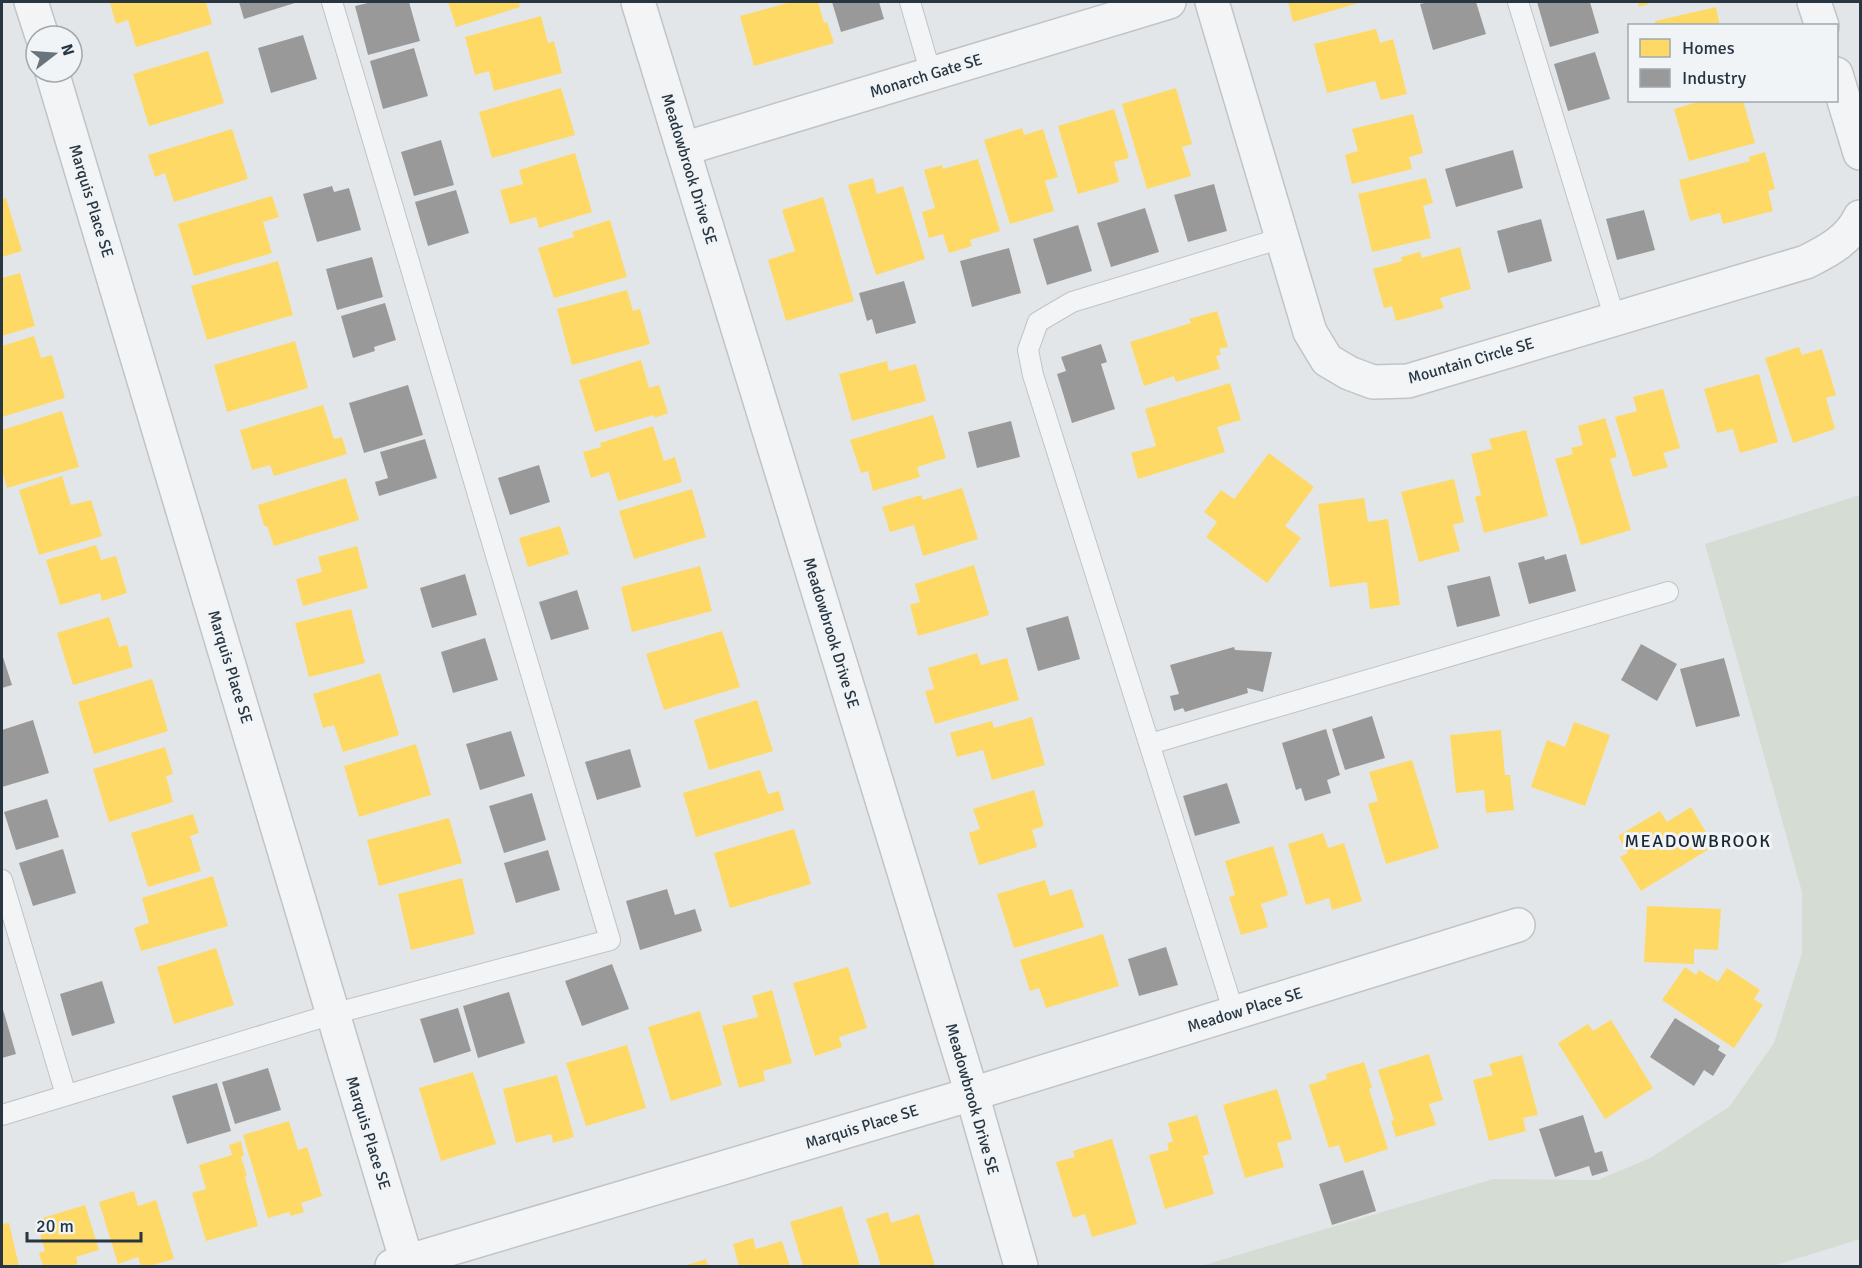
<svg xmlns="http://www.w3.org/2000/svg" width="1862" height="1268" font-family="Signika,sans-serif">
<rect width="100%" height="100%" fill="#e3e6e8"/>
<path fill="#d5dcd3" d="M1860 495V1239L1773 1266H1201L1493 1179 1598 1180 1650 1158 1729 1107 1774 1043 1802 953V892L1705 544Z"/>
<g fill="#ffd966">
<path d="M114 2H206L212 24 136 47 128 20 116 24 110 3Z"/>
<path d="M448 2H519L520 7 456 27Z"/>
<path d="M791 2H818L824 23 827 22 834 43 754 66 740 16Z"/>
<path d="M1288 2H1362L1293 22Z"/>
<path d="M1638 2H1647L1648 4 1639 7Z"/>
<path d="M1716 7 1720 26H1656L1655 21Z"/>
<path d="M541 16 548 43 554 41 562 73 494 91 489 71 475 75 465 37Z"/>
<path d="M1376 29 1380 43 1393 39 1407 94 1381 100 1375 81 1327 93 1314 44Z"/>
<path d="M208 51 224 103 149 126 133 74Z"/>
<path d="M561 88 575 135 492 158 479 112Z"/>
<path d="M1176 88 1192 144 1182 147 1191 176 1147 189 1122 104Z"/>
<path d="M1704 100H1743L1755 143 1689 161 1674 109Z"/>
<path d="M1114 109 1129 158 1114 162 1119 182 1078 194 1058 126Z"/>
<path d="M1413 114 1423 153 1409 157 1412 169 1352 184 1345 155 1358 151 1352 129Z"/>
<path d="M1022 128 1024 135 1043 129 1058 177 1045 181 1054 211 1010 224 984 140Z"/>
<path d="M232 129 248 179 174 202 165 173 155 177 148 155Z"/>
<path d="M1765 152 1775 189 1768 191 1773 211 1723 224 1720 213 1690 221 1679 180 1750 161 1749 157Z"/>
<path d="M575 153 592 212 539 228 536 217 510 224 500 190 523 184 519 170Z"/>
<path d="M978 159 1000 231 970 240 972 246 949 253 943 234 929 238 922 212 935 208 924 170 942 165 943 169Z"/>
<path d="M873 178 877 194 903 186 925 259 876 275 848 185Z"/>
<path d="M1426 178 1433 203 1423 206 1431 238 1372 252 1358 194Z"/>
<path d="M272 196 279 217 263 222 272 253 194 276 178 224Z"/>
<path d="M823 197 854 301 786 321 768 260 795 251 782 210Z"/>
<path d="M6 198 22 251 2 257V200Z"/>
<path d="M610 220 627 277 554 298 538 248 574 237 572 232Z"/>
<path d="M1460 247 1471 289 1440 298 1444 308 1396 321 1392 306 1384 308 1373 269 1402 261 1401 257 1420 252 1422 258Z"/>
<path d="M278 261 293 315 207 340 191 286Z"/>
<path d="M20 273 35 326 2 336V278Z"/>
<path d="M627 290 633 311 640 309 650 344 572 365 557 309Z"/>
<path d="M1217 311 1228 347 1219 349 1221 355 1216 356 1220 369 1176 382 1174 376 1144 386 1130 342 1191 323 1189 319Z"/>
<path d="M34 336 41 358 52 355 65 398 2 417V346Z"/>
<path d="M295 341 308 388 227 412 214 365Z"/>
<path d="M1799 347 1802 355 1822 349 1836 395 1826 398 1835 429 1793 443 1765 358Z"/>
<path d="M641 360 649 388 659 385 668 413 655 418 654 415 595 432 579 380Z"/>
<path d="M887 361 889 371 916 364 926 401 852 421 839 374Z"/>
<path d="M1759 374 1778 442 1740 453 1733 429 1717 433 1704 389Z"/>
<path d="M1230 383 1241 420 1217 427 1225 452 1138 479 1131 453 1156 446 1145 409Z"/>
<path d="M1663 389 1680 448 1663 453 1668 467 1633 477 1615 417 1637 411 1633 397Z"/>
<path d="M323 405 334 439 342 437 347 454 274 476 270 465 252 470 240 430Z"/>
<path d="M62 411 79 467 7 488 2 470V430Z"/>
<path d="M933 415 946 458 917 467 920 477 873 491 868 471 861 473 850 440Z"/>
<path d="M1605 418 1617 457 1610 459 1631 530 1581 545 1555 459 1573 454 1571 448 1583 445 1578 426Z"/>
<path d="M653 426 664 461 675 457 682 482 618 501 609 472 591 478 583 452 601 447 600 443Z"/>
<path d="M1526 430 1548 516 1484 533 1475 497 1481 495 1471 454 1492 449 1489 439Z"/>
<path d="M1269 453 1314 487 1285 526 1301 538 1267 583 1206 537 1217 522 1204 512 1221 490 1234 499Z"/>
<path d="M62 476 71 505 91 500 102 536 39 555 19 490Z"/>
<path d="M346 478 359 520 274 546 267 526H264L258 505Z"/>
<path d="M1454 479 1464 522 1453 525 1460 551 1419 562 1401 492Z"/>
<path d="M962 488 978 539 923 556 914 525 890 532 882 507 921 495 923 500Z"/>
<path d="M692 489 706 537 634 559 619 511Z"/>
<path d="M1364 498 1368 522 1388 519 1400 605 1370 609 1367 582 1330 587 1318 504Z"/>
<path d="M560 526 569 554 528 567 519 538Z"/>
<path d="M96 545 101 560 116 556 127 593 102 601 100 593 60 605 46 560Z"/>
<path d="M357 546 368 588 303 606 296 579 322 572 318 557Z"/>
<path d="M974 565 989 615 918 636 910 605 920 602 915 584Z"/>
<path d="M700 566 712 611 632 632 621 587Z"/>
<path d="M351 609 365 663 309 677 295 623Z"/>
<path d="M109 617 119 647 127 645 133 667 73 685 57 633Z"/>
<path d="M722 631 740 687 664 710 646 654Z"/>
<path d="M977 653 981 665 1007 658 1019 700 935 724 925 691 934 689 928 668Z"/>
<path d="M380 673 399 735 343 752 334 725 323 728 313 694Z"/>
<path d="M152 679 168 731 94 754 78 702Z"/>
<path d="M757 700 773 751 709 770 694 720Z"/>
<path d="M1032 717 1045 765 992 780 983 750 957 757 950 733 992 721 994 728Z"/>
<path d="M1574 722 1610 735 1585 806 1531 787 1547 740 1565 747Z"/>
<path d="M1501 730 1505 775H1510L1514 810 1486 813 1484 790 1456 793 1450 735Z"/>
<path d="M416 744 431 795 359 817 344 766Z"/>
<path d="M165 747 173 774 166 776 173 802 109 822 93 769Z"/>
<path d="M1412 760 1439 848 1386 864 1368 804 1378 801 1369 772Z"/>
<path d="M760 770 768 794 779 791 784 810 696 837 683 793Z"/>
<path d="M1034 790 1044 826 1032 830 1037 847 979 865 969 833 980 829 973 809Z"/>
<path d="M1691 807 1714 846 1641 891 1620 857 1628 853 1618 836 1660 811 1667 822Z"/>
<path d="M193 814 199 833 190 836 201 871 148 887 131 833Z"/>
<path d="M449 818 462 863 379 886 367 840Z"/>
<path d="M794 829 811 884 730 908 714 853Z"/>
<path d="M1323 833 1328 848 1344 843 1362 901 1332 910 1329 898 1306 905 1288 844Z"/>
<path d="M1273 846 1288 895 1261 904 1268 927 1241 935 1229 897 1235 895 1225 861Z"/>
<path d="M213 876 228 926 141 951 134 928 149 923 142 898Z"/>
<path d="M462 878 475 934 411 950 398 894Z"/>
<path d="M1045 880 1050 896 1072 889 1084 927 1014 948 997 894Z"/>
<path d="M1647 906 1721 909 1718 950 1694 949V964L1644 962Z"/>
<path d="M1103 934 1119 986 1046 1008 1039 988 1030 991 1020 960Z"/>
<path d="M216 948 234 1005 174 1024 157 967Z"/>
<path d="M848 967 867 1028 839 1037 842 1047 815 1056 793 983Z"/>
<path d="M1685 967 1696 975 1699 970 1718 982 1727 968 1760 990 1754 999 1763 1005 1734 1048 1662 1000Z"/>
<path d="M772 990 792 1063 763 1071 765 1081 739 1088 722 1026 758 1017 752 996Z"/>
<path d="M700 1011 722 1085 671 1101 648 1027Z"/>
<path d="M1611 1020 1653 1088 1605 1119 1558 1043 1588 1024 1593 1031Z"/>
<path d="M627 1045 646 1108 586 1126 566 1063Z"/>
<path d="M1429 1054 1443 1100 1429 1104 1436 1125 1396 1137 1391 1121 1394 1120 1378 1070Z"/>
<path d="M1522 1055 1538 1115 1523 1118 1526 1131 1489 1141 1473 1080 1493 1075 1489 1064Z"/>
<path d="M1364 1062 1372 1088 1369 1089 1388 1149 1345 1163 1339 1145 1329 1148 1309 1085 1327 1079 1326 1074Z"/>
<path d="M473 1072 496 1144 441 1161 419 1088Z"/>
<path d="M557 1075 574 1137 553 1143 551 1134 516 1143 503 1089Z"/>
<path d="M1277 1089 1292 1139 1277 1143 1284 1167 1245 1178 1223 1105Z"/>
<path d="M1197 1115 1209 1154 1203 1156 1214 1194 1165 1209 1149 1155 1169 1150 1167 1143 1173 1142 1168 1123Z"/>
<path d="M289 1121 298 1150 307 1147 322 1196 301 1203 304 1212 291 1216 289 1212 268 1218 243 1135Z"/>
<path d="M1112 1139 1137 1224 1092 1237 1085 1214 1073 1218 1056 1162 1075 1157 1073 1151Z"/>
<path d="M241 1141 244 1156 241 1157 247 1176 245 1177 258 1226 206 1241 192 1193 206 1189 199 1165 232 1155 229 1145Z"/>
<path d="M134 1191 138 1206 156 1200 174 1259 149 1266H141L138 1257 118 1264 99 1202Z"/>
<path d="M85 1205 99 1250 76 1257 78 1263 72 1266H43L39 1253 45 1251 36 1220Z"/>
<path d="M842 1206 860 1266H803L790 1222Z"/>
<path d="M888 1212 891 1223 919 1214 935 1266H881L866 1219Z"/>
<path d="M9 1223 19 1266H2V1224Z"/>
<path d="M753 1238 756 1249 782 1241 790 1266H739L733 1244Z"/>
<path d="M706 1259 708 1266H684Z"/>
</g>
<g fill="#999">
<path d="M239 2H298L244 19Z"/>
<path d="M372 2H409L420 41 368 55 355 6Z"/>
<path d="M832 2H879L884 19 841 32Z"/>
<path d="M1429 2H1476L1486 34 1433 50 1420 4Z"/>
<path d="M1537 2H1590L1599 33 1550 47Z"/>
<path d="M303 35 317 79 271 93 258 48Z"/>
<path d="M414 48 428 96 383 109 370 61Z"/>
<path d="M1595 52 1610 99 1568 111 1554 64Z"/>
<path d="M441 140 454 185 414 196 401 152Z"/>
<path d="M1513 150 1523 188 1456 207 1445 169Z"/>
<path d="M1214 184 1227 231 1188 242 1174 195Z"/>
<path d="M332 186 334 192 349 188 361 230 317 242 303 194Z"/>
<path d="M456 190 469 233 428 246 415 202Z"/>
<path d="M1145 208 1159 252 1111 267 1097 223Z"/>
<path d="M1644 210 1655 250 1617 260 1606 219Z"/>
<path d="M1541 219 1552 261 1508 273 1497 231Z"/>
<path d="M1078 225 1092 271 1047 285 1033 239Z"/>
<path d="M1009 248 1021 293 972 307 960 261Z"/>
<path d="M372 257 383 297 337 310 326 269Z"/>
<path d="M904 281 916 323 876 334 872 319 867 321 859 293Z"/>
<path d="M385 303 396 340 374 347 375 351 353 358 341 316Z"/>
<path d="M1101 344 1107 362 1101 364 1115 409 1072 423 1057 374 1066 371 1061 357Z"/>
<path d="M408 385 423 435 364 453 349 403Z"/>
<path d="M1011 421 1020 457 977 468 968 432Z"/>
<path d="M425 439 437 478 379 496 375 482 388 478 380 452Z"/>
<path d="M539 465 550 502 510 515 498 478Z"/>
<path d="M1566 554 1576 591 1529 604 1518 563 1544 556 1545 560Z"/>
<path d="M465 574 477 615 432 628 420 588Z"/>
<path d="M1490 576 1500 616 1457 627 1447 586Z"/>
<path d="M577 590 589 629 551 640 539 602Z"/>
<path d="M1068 616 1080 659 1038 671 1026 628Z"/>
<path d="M485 638 498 680 453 693 441 652Z"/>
<path d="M1641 644 1677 664 1657 701 1621 680Z"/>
<path d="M1234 647 1235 650 1272 652 1263 692 1247 688 1248 693 1185 712 1183 708 1174 711 1170 696 1179 694 1170 665Z"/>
<path d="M2 654 12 685 2 688Z"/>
<path d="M1724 658 1740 716 1696 727 1680 669Z"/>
<path d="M1372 716 1385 758 1345 770 1332 729Z"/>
<path d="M33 720 49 773 2 787V730Z"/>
<path d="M1326 729 1340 775 1327 780 1331 793 1305 801 1301 788 1296 790 1282 743Z"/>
<path d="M511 731 525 776 480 790 466 744Z"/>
<path d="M630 749 641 787 597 800 585 762Z"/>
<path d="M1227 783 1240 823 1195 836 1183 796Z"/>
<path d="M532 793 546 840 504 853 489 806Z"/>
<path d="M47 799 59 837 16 850 4 812Z"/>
<path d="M63 849 76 893 33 906 19 863Z"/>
<path d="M548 850 560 890 516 903 504 863Z"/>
<path d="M667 889 675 915 695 909 702 931 640 950 626 901Z"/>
<path d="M1166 947 1178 985 1139 996 1128 959Z"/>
<path d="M612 964 629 1009 582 1026 565 981Z"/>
<path d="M102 981 115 1023 72 1036 60 994Z"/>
<path d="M509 992 525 1043 478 1058 463 1006Z"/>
<path d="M2 1006 16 1054 2 1058Z"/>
<path d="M458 1008 471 1051 434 1063 420 1019Z"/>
<path d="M1675 1018 1720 1046 1718 1050 1726 1055 1713 1076 1704 1070 1694 1086 1650 1057Z"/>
<path d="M268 1068 281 1110 235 1124 222 1082Z"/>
<path d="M217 1083 231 1131 187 1144 172 1096Z"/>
<path d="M1583 1115 1595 1153 1602 1151 1608 1171 1592 1176 1589 1166 1555 1177 1539 1129Z"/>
<path d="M1363 1170 1376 1211 1332 1225 1319 1184Z"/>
</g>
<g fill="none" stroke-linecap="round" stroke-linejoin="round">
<defs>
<g id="service">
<path d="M910 2 931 74"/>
<path d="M1518 2 1615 319"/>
<path d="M1150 744 1668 592"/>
<path d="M2 880 66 1095"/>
<path d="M1234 1013 1033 375 1028 350 1038 322 1072 302 1282 238"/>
<path d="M2 1115 333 1014 610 940 332 2"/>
</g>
<g id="minor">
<path d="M31 2 42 36"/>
<path d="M638 2 972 1094 1021 1266"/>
<path d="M1212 2 1310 332 1327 360 1349 373 1373 382 1408 381 1806 262C1828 251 1849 240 1860 217"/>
<path d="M1814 2 1822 26"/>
<path d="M52 72 407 1262"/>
<path d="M1836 74 1860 153"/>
<path d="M683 149 1169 2"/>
<path d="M392 1266 972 1094 1518 925"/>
</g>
</defs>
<use href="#service" stroke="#c1c4c6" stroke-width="22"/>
<use href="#minor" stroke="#c1c4c6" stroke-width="36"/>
<use href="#service" stroke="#f2f4f5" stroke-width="20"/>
<use href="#minor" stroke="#f2f4f5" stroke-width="33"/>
</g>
<g text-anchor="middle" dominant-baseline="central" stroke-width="6" stroke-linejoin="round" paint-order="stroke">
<g font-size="16" fill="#283642" stroke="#f0f4f7">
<text transform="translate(926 76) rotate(-17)">Monarch Gate SE</text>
<text transform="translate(689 169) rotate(73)">Meadowbrook Drive SE</text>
<text transform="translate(91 201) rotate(73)">Marquis Place SE</text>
<text transform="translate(1471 361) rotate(-16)">Mountain Circle SE</text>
<text transform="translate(831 633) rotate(73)">Meadowbrook Drive SE</text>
<text transform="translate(230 667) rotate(73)">Marquis Place SE</text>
<text transform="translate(1245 1010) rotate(-17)">Meadow Place SE</text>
<text transform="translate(972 1099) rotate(74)">Meadowbrook Drive SE</text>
<text transform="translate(862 1127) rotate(-17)">Marquis Place SE</text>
<text transform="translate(368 1133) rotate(73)">Marquis Place SE</text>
</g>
<g font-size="18" letter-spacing="1.5" fill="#1a2733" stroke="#f0f4f7">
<text x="1698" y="841">MEADOWBROOK</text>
</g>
</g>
<rect width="1862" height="1268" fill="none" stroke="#283642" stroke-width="6"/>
<rect x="1628" y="24" width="210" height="78" fill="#f0f4f7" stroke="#a0a8af" stroke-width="1.5"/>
<rect x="1640" y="39" width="30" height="18" fill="#ffd966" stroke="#a0a8af" stroke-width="1.5"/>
<text x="1682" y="54" font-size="18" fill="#283642">Homes</text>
<rect x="1640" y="69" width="30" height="18" fill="#999999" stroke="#a0a8af" stroke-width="1.5"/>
<text x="1682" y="84" font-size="18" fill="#283642">Industry</text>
<g transform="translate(54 54) rotate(73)"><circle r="28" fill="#f0f4f7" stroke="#a0a8af" stroke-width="1.5"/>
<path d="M0-4.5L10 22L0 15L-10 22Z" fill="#69747c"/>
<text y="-9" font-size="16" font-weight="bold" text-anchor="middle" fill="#283642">N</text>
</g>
<path d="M27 1232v9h114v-9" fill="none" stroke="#283642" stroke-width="3"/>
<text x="36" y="1232" font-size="18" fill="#283642" stroke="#f0f4f7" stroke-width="4.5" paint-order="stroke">20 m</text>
</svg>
